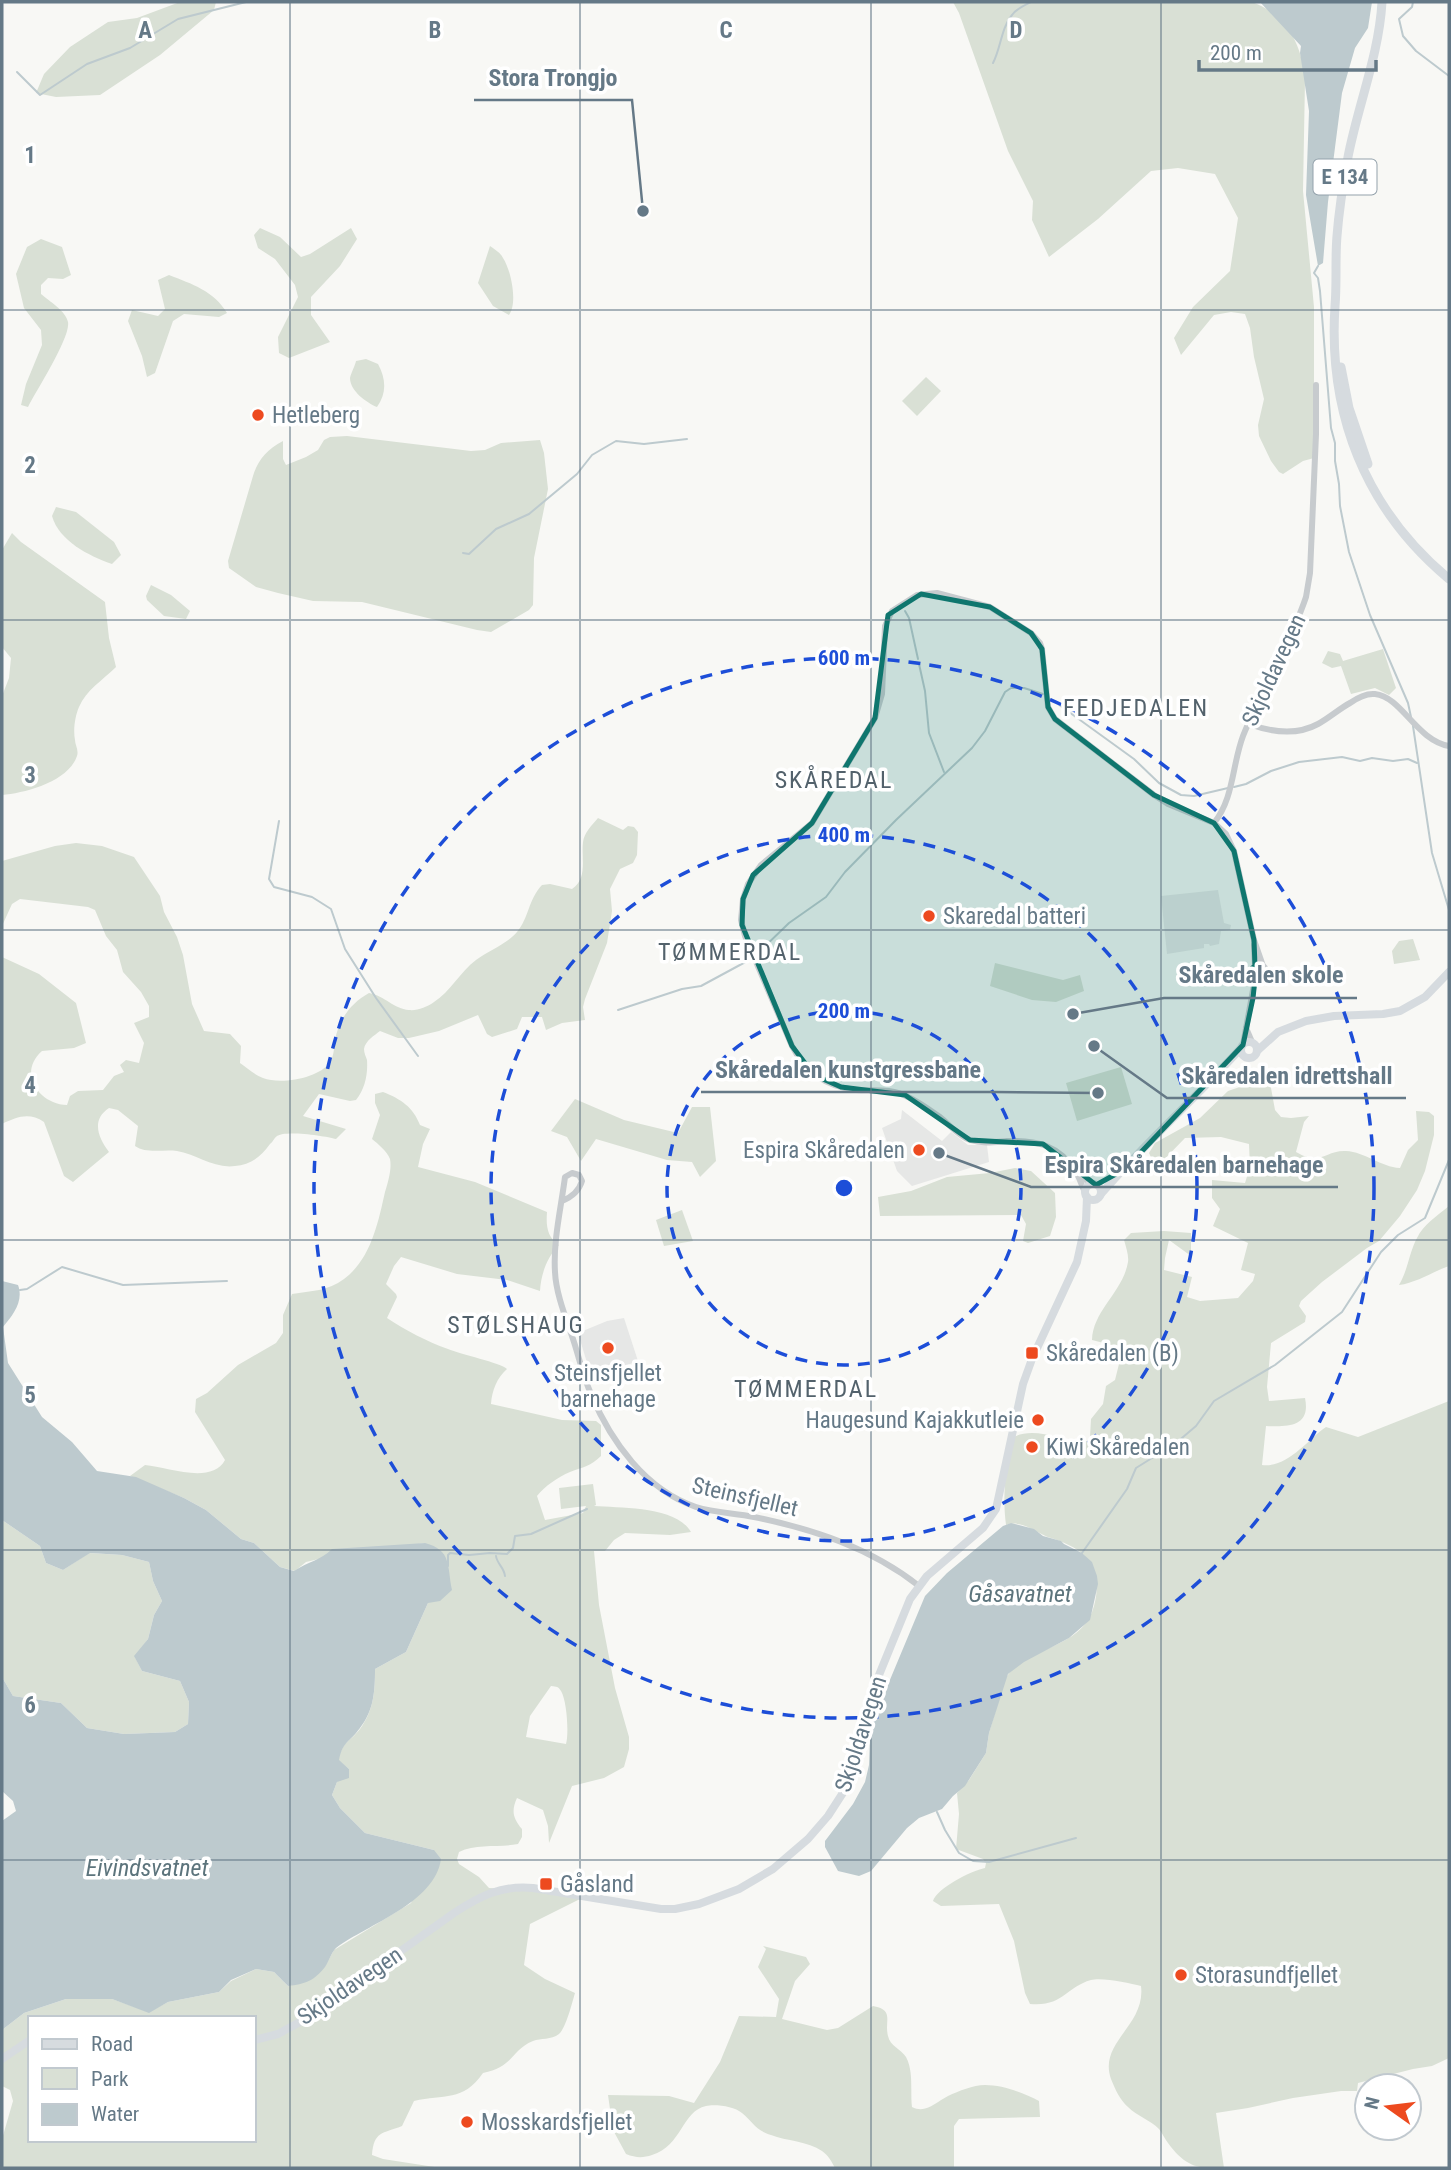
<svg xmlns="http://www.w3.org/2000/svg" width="1451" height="2170" font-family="'Roboto Condensed',sans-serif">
<rect width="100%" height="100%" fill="#f8f8f5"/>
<g fill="#e6e7e6">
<path d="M1218 890 1224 923 1231 925 1230 930 1221 931 1219 944 1210 946 1209 944H1204V948L1167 954 1161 896Z"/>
<path d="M902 1110 942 1141 951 1132 968 1145H987L989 1162 912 1186 897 1171 882 1128 901 1119Z"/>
<path d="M624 1318 638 1361 612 1371 591 1376 578 1333 607 1321Z"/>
</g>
<g fill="#d9e0d5" fill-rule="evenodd">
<path d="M180 2H216L214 10 160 55 100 95 56 97 36 93 44 74 70 47 108 22 137 18Z"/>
<path d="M953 2H1252C1287 15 1302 44 1305 80L1303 191 1314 307V458L1303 461 1283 474 1279 472 1271 461 1259 436 1258 425 1264 399 1254 357 1250 328 1245 314 1231 312 1214 315 1181 355 1174 338 1193 307 1230 271 1238 218 1215 174 1178 168 1151 171 1098 219 1049 257 1032 220 1033 201 1008 151 959 13Z"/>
<path d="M260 228 280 237 301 257 310 254 351 228 357 239 340 266 311 297V315L330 342 289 358 279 353 278 337 298 297 295 285 275 259 258 248 254 235Z"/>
<path d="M41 239 62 247 71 275 63 279 48 278 41 285V294C49 301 66 311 68 322 71 337 36 391 28 407L21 405 26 384 42 345 41 330 24 308 16 274 27 247Z"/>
<path d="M490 246C494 249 501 253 503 258 511 270 518 303 509 315L493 306 478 283Z"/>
<path d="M169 275C192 284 214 291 227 313L219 317 184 314 173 321 155 373 147 377 142 356 128 321 132 310 158 316 165 309 158 280Z"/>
<path d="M366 359 378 364C386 379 387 393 377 407 367 403 350 391 350 378 351 373 355 366 356 361Z"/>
<path d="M926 377 941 391 917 416 902 401Z"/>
<path d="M347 436 471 451 485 450 501 443 540 440 544 453 548 489 534 558 533 605 529 610 491 632 477 630 362 602 313 601 278 593 256 587 229 568 228 561 253 476C258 460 267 449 283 441V459L286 465 306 457 318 450 324 440 330 437Z"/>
<path d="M56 507 76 512 114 542 121 555 112 564C89 556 59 541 52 516Z"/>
<path d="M12 533 21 542 105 602 109 638 116 667C103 680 86 690 79 707 75 716 73 730 75 740 75 745 79 750 77 756 68 782 25 793 2 795V696L9 678 11 658 2 647V550Z"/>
<path d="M151 585 171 595 190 611 186 619 164 616 147 600 146 596Z"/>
<path d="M1383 649 1396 688 1389 695 1375 688 1351 694 1341 666 1332 668 1322 663 1328 651 1340 654 1343 661Z"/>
<path d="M598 818 623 830 628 826 634 827 638 832 637 855 633 863 620 869 610 889 612 911 607 943 585 999 583 1007 585 1020 562 1023 546 1030 542 1017H522L517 1029 492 1037 487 1034 478 1015 439 1031 409 1038H398L380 1031C375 1035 365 1041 364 1049 364 1053 366 1057 367 1060 368 1074 365 1089 356 1100L350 1101 319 1094 303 1116 346 1129 336 1139C326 1136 285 1130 277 1136 274 1138 273 1142 270 1144 261 1157 250 1165 235 1166 214 1169 196 1154 177 1151 164 1149 146 1154 135 1146L138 1126 118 1110 109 1108C91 1120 98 1137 109 1152L73 1182 64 1176 44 1122C29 1112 17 1117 2 1124V957L39 974 76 1003 86 1043 74 1048 42 1051C17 1073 39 1104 67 1105L70 1096 78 1091 103 1090 114 1076 124 1072 120 1065 126 1060 139 1063 144 1043 134 1023 149 1017V1006L141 992 123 972 117 950 106 936 95 910 88 907 20 899 12 904 2 926V861L55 846 76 843 102 846 134 857 160 896 164 912 177 937 183 955 192 1004 204 1031 230 1034 241 1046 240 1063C247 1068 255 1075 263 1078 281 1085 320 1078 330 1062 334 1056 334 1048 335 1040 339 1019 351 1003 369 993 385 996 394 1009 409 1010 417 1011 427 1007 434 1002 450 992 460 972 476 960 489 950 507 944 517 932 529 918 528 900 542 885L550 884 572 889C588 879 581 858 583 842 584 833 592 825 598 818Z"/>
<path d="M1413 939 1420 960 1394 964 1392 951 1399 941Z"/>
<path d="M995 963 1063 980 1080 975 1084 991 1056 1002 1032 1000 990 986Z"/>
<path d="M1121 1067 1132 1104 1077 1121 1066 1083Z"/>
<path d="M1269 1077 1275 1110 1281 1117 1291 1118 1309 1116 1304 1122 1296 1152C1322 1167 1324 1150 1346 1151 1365 1152 1381 1167 1400 1168L1408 1150 1418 1140 1416 1111 1429 1112 1434 1116V1135L1425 1171 1417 1190 1400 1216 1379 1241 1367 1248 1322 1282 1301 1301 1299 1306 1306 1316 1305 1322 1271 1343 1267 1387 1269 1401 1305 1398C1311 1427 1288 1427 1266 1426L1262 1465C1288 1468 1307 1440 1326 1427L1358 1437 1449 1401V2058L1432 2066 1413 2069 1358 2083 1357 2091H1341L1293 2098 1248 2108 1216 2113 1224 2168C1197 2170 1184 2165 1168 2143 1165 2139 1162 2133 1159 2129 1150 2120 1137 2116 1128 2107 1120 2100 1115 2089 1111 2079 1098 2042 1146 2026 1141 1986 1129 1983 1102 1977 1091 1980 1066 1987 1063 2007 1030 2004L1025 1993 1014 1941 999 1904 941 1906 933 1901C937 1888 971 1871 985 1868L986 1863 983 1859 956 1849 959 1814 957 1793 969 1780 986 1753 989 1733 1005 1679C1024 1646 1083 1650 1094 1606 1097 1594 1098 1586 1093 1575 1091 1569 1088 1560 1084 1555 1077 1548 1061 1541 1051 1538 1037 1534 1022 1519 1006 1525 1002 1495 1006 1467 1012 1438 1032 1426 1060 1439 1082 1443L1087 1441 1090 1437 1091 1419 1103 1404 1106 1386 1115 1380 1123 1348 1092 1340C1093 1310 1123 1292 1128 1262 1129 1256 1126 1247 1124 1240L1131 1233 1164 1231 1191 1233V1256L1169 1240 1165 1258 1164 1270 1192 1277 1187 1297 1200 1301 1238 1298 1253 1281 1255 1274 1241 1270 1248 1243 1213 1226 1220 1209 1212 1198V1180L1245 1183 1250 1167 1249 1144 1221 1137 1185 1138 1156 1168 1149 1153 1155 1143 1200 1118 1228 1091Z"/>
<path d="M383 1092C401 1099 413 1107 420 1125L430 1129 423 1144 418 1167 475 1182 547 1212C546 1226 547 1237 559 1245 547 1257 541 1274 540 1291L507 1280 457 1274 401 1257 394 1266 386 1284 396 1294 397 1297 387 1318C405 1330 428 1342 448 1349 460 1354 501 1363 507 1369 497 1378 492 1390 491 1404L562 1420 596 1421 601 1425V1456C591 1466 583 1467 570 1472 558 1477 545 1486 537 1496L545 1520 583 1513 586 1506 561 1509 559 1488 593 1484 596 1505 594 1506C621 1508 676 1506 691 1532L670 1535 625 1533 614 1540 605 1551H594L599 1605 615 1688 629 1737V1749L624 1767 604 1778 572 1786 549 1843 548 1826 543 1810 517 1798C511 1811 513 1818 522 1829V1837L518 1844C498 1848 477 1843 459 1852L457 1859 459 1864 479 1877 489 1888 527 1890 580 1899 530 1924 524 1965 545 1979 575 1993C572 2003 566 2028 559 2034 551 2040 541 2038 533 2041 511 2050 514 2067 483 2073 463 2102 444 2094 414 2101L402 2126C382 2134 374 2131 372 2155L383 2159 441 2168H2V2139L13 2101 10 2090 2 2086V2030L24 2013 66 1999H112L149 2012 168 2002 219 1992 231 1981 256 1969 274 1972 288 1986 325 1966 334 1950 411 1903 434 1850 365 1833 340 1808 332 1795 337 1782 349 1769 338 1760C344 1739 348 1744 360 1729 374 1710 375 1691 375 1669L406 1652 428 1603 425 1543 323 1558 306 1562 295 1571 280 1567 254 1543 241 1539 206 1510 184 1498 130 1476 145 1465C167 1467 212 1485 225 1460L195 1412 196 1399 207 1393 238 1365 276 1343 283 1333V1315L292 1294C311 1291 328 1291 344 1279 371 1259 378 1223 385 1192 388 1182 392 1169 390 1159 387 1151 378 1144 372 1139L380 1115 375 1103V1094ZM551 1686C557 1687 558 1686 561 1691 567 1701 569 1734 566 1744L526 1737 530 1716ZM30 2018H254V2140H30Z"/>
<path d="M575 1099 624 1120 678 1133 692 1107H710L716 1161 700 1177 692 1162 667 1160 596 1139 581 1161 567 1137 551 1131Z"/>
<path d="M1015 1168 1031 1171 1055 1193 1056 1217 1050 1236 1028 1243 1023 1241 1026 1224 1021 1215 880 1216 878 1197 911 1191 947 1177 990 1173Z"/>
<path d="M1449 1206V1266C1432 1272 1416 1283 1399 1285 1408 1270 1409 1253 1417 1238 1423 1225 1438 1215 1449 1206Z"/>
<path d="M682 1210 693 1241 664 1246 656 1220Z"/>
<path d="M2 1520 40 1546 46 1563 63 1570 89 1553 122 1555 149 1562 153 1581 162 1601 154 1615 148 1639 135 1657 142 1671 180 1681 189 1702 188 1724 175 1732 124 1734 87 1728 61 1703 13 1696 2 1677Z"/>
<path d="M763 1946 806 1957 810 1964 795 1981 782 2019 827 2030 838 2028 873 2006C895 2010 884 2021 888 2036 890 2046 901 2049 906 2057 914 2072 910 2091 912 2107 926 2114 936 2102 948 2096 959 2091 973 2085 985 2085 1003 2085 1024 2093 1039 2101L1040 2117 959 2119 954 2126V2168H835C832 2162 828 2155 822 2151 808 2141 786 2141 771 2135 755 2130 753 2122 742 2113 734 2106 715 2104 706 2106 682 2111 682 2146 652 2155 643 2158 636 2158 626 2154L613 2130 608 2095 669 2096 694 2103 720 2062 739 2016 776 2017 779 1999 758 1967 766 1949Z"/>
</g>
<g fill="#bdcace">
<path d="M1260 2H1372L1368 28 1355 48 1342 93 1328 202 1323 263 1318 266 1306 195 1309 111 1300 53 1301 46Z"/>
<path d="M2 1281 18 1285C24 1301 13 1315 3 1327L8 1363 42 1417 72 1442 97 1471 136 1477 184 1498 206 1510 241 1539 254 1543 280 1567 294 1571C309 1561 320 1561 332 1549L425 1543C452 1550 447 1566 452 1590L440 1601 428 1603 406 1652 375 1669C375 1691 374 1710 360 1728 349 1743 343 1741 339 1760L349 1769V1778L337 1782 332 1795 340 1808 365 1833 434 1850 441 1859C435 1903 368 1924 336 1948 331 1953 329 1961 325 1967 314 1981 305 1984 288 1986L274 1972 256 1969 231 1980 219 1992 168 2002 149 2013 112 1999H66L24 2013 2 2030V1821L16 1811 13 1801 2 1791V1677L13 1696 61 1703 87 1728 124 1734 175 1732 188 1724 189 1702 180 1681 142 1671 134 1656 148 1639 154 1615 162 1601 153 1581 149 1562 122 1555 90 1553 63 1570 46 1563 40 1546 2 1520Z"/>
<path d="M1011 1523 1034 1529 1043 1536 1061 1541 1064 1544 1082 1553 1092 1562 1097 1576 1098 1584 1090 1620 1069 1638 1024 1662 1008 1674 989 1733 986 1753 965 1786 953 1796 942 1809 919 1818 907 1828 871 1871 859 1876 838 1871 825 1847V1841L853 1804 865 1782 869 1765 870 1736 874 1718 925 1596 947 1573 1003 1526Z"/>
</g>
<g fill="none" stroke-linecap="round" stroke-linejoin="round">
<g stroke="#bdcace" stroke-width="2">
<path d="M1413 2 1412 7 1399 19 1403 36 1416 51 1449 76"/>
<path d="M993 63C1001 48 1001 28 1012 15 1016 9 1025 5 1031 2"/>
<path d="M17 72 40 95 87 64 130 48 178 19 246 2"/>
<path d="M1318 266 1314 273 1318 278 1320 291 1331 428 1335 443V461L1339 484 1340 506 1349 552 1370 615 1408 703 1411 717"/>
<path d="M463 553 469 554 496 529 529 514 577 474 592 455 616 441 644 444 687 439"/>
<path d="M905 611 909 618 918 659"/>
<path d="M919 664 925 691 929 733 944 772"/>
<path d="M1051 699 1134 759 1159 783 1181 795 1194 796 1228 788"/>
<path d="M1413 726 1432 853 1449 910"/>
<path d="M1234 787 1246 784 1271 771 1299 762 1342 757 1360 761 1372 758 1393 761 1408 759 1417 763"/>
<path d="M279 821 269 879 274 887 312 897 331 909 345 949 376 998 418 1056"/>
<path d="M755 956 789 923 826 897 845 872 896 820 972 748 985 731 1005 692 1011 688H1024L1043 694"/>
<path d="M618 1010 682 989 701 986 751 959"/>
<path d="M20 1290 27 1289 62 1267 123 1285 227 1281"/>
<path d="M1082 1553 1127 1489 1136 1468 1176 1443 1196 1426 1214 1401 1275 1365 1342 1312 1381 1252 1398 1235 1425 1218 1449 1160"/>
<path d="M496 1556C497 1564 504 1567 505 1576"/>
<path d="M448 1566V1555L450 1553 469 1555 490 1553 507 1554 513 1548 515 1536 531 1534 587 1509"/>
<path d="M937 1812 945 1830 959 1853 973 1861 989 1862 1076 1838"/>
</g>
<g stroke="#c7cbce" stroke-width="6">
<path d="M1249 724C1271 732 1296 736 1318 724 1329 718 1339 709 1350 703 1357 698 1365 693 1375 694 1402 697 1416 740 1449 746"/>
<path d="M1214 823C1234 798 1232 765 1243 736 1262 689 1290 645 1306 597L1310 573 1316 434V385"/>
<path d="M1254 945 1255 966"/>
<circle cx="1259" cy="973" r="8"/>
<path d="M1246 1028 1252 1042"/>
<path d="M1243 1045 1255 979"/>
<path d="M1077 1174 1092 1184"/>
<path d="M1085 1192C1081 1185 1080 1178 1076 1172 1059 1145 1037 1140 1007 1141 995 1142 982 1144 970 1140 958 1136 950 1125 940 1117 930 1110 919 1102 908 1097 891 1088 874 1091 856 1090 827 1087 805 1072 792 1046L745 936 741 920 743 899 748 884 761 865 812 823 875 718 882 694 885 626 892 611 917 595 937 593 990 607 1031 633 1040 643 1042 649 1048 707 1055 719 1154 795 1168 804 1214 823 1226 834 1234 851 1254 940 1263 966"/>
<path d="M562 1201C572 1197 579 1191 582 1181L579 1175 572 1173 565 1177C561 1208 553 1241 555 1272 556 1294 566 1318 573 1339 579 1357 583 1376 591 1394 611 1442 646 1490 696 1507 715 1513 735 1513 754 1517 813 1529 871 1548 919 1586"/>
</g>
<g stroke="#d6dbdf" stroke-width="8">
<circle cx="1249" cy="1050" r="8"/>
<path d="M1257 1051 1278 1032 1306 1021 1334 1016 1383 1014 1400 1011 1425 997 1449 972"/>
<circle cx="1093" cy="1192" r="8"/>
<path d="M1101 1194C1145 1143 1196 1098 1241 1048"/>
<path d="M254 2040 278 2034 307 2018 454 1913C480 1896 501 1885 533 1888L661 1909H675L699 1904 739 1889 773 1869 808 1839 828 1816 848 1785 853 1771 868 1702 910 1599 927 1576 983 1528 996 1509 1023 1384 1032 1359 1077 1262 1086 1221 1087 1197"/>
<path d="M2 2059 30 2040"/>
</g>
<g stroke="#d6dbdf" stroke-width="9">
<path d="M1382 2C1379 55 1358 105 1348 157 1343 184 1339 210 1337 236 1335 259 1337 283 1335 306 1328 414 1365 509 1449 579"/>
<path d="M1341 367 1349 408 1368 464"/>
</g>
</g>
<path fill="#0f766e" fill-opacity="0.2" stroke="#0f766e" stroke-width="5" stroke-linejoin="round" d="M921 594 990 607 1031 633 1042 649 1048 707 1055 719 1154 795 1214 823 1234 851 1254 940 1255 966 1248 972 1255 979 1253 998 1243 1045 1125 1169 1096 1185 1043 1144 970 1140 905 1095 841 1087 814 1075 792 1046 742 925 743 899 753 875 812 823 875 718 888 615Z"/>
<path fill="none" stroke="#657987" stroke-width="2" stroke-opacity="0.55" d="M290 2V2168M580 2V2168M871 2V2168M1161 2V2168M2 310H1449M2 620H1449M2 930H1449M2 1240H1449M2 1550H1449M2 1860H1449"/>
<g fill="none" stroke="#1d4ed8" stroke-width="3.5" stroke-dasharray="12 9">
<circle cx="844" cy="1188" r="177"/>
<circle cx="844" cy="1188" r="353"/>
<circle cx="844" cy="1188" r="530"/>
</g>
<g fill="#ed4a1f" stroke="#fff" stroke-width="2.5">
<circle cx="258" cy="415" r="7"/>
<circle cx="929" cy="916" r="7"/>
<circle cx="919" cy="1150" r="7"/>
<circle cx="608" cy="1348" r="7"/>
<rect x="1025" y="1346" width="14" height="14" rx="3.5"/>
<circle cx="1038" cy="1420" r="7"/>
<circle cx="1032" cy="1447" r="7"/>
<rect x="539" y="1877" width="14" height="14" rx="3.5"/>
<circle cx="1181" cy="1975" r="7"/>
<circle cx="467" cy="2122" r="7"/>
</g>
<g text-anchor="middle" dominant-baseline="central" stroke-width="7" stroke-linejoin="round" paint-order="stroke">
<rect fill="#fff" stroke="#93a1ab" stroke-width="2" x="1313.5" y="159.5" width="63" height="35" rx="5"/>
<g font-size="21" font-weight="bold" fill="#657987">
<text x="1345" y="177">E 134</text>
</g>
<g font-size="23" fill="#657987" stroke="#fff" text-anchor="start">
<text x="272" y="415">Hetleberg</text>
<text x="943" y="916">Skaredal batteri</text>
<text x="905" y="1150" text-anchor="end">Espira Skåredalen</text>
<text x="1046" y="1353">Skåredalen (B)</text>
<text x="608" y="1373" text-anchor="middle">Steinsfjellet<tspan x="608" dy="26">barnehage</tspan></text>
<text x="1024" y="1420" text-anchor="end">Haugesund Kajakkutleie</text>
<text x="1046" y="1447">Kiwi Skåredalen</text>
<text x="560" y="1884">Gåsland</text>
<text x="1195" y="1975">Storasundfjellet</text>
<text x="481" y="2122">Mosskardsfjellet</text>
</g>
<g font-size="23" fill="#657987" stroke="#fff">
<text transform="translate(1274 670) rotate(-65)">Skjoldavegen</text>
<text transform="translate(745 1497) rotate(13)">Steinsfjellet</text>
<text transform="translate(861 1734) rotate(-72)">Skjoldavegen</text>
<text transform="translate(350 1986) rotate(-34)">Skjoldavegen</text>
</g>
<g font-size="24" letter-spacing="2" fill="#53626c" stroke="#fff">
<text x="1136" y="708">FEDJEDALEN</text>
<text x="834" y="780">SKÅREDAL</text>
<text x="730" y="952">TØMMERDAL</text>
<text x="516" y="1325">STØLSHAUG</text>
<text x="806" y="1389">TØMMERDAL</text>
</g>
<g font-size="24" font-style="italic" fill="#5c747c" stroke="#fff">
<text x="1020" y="1594">Gåsavatnet</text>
<text x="147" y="1868">Eivindsvatnet</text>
</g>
</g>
<g font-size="23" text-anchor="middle" font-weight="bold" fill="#657987" stroke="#fff" stroke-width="7" stroke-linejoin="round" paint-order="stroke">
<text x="145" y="38">A</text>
<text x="435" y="38">B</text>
<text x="726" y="38">C</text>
<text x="1016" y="38">D</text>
<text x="30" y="163">1</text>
<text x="30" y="473">2</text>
<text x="30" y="783">3</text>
<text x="30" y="1093">4</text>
<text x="30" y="1403">5</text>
<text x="30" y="1713">6</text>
</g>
<circle cx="844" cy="1188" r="10" fill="#1d4ed8" stroke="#fff" stroke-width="3.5"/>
<g font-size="21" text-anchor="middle" font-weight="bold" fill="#1d4ed8" stroke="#fff" stroke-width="7" stroke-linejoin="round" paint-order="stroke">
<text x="844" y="665">600 m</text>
<text x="844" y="842">400 m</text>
<text x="844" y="1018">200 m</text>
</g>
<path fill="none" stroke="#657987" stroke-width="2.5" d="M643 211L632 100H474M1073 1014L1164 998H1357M1098 1093L995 1092H701M1094 1046L1167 1098H1406M939 1153L1031 1187H1338"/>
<g fill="#657987" stroke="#fff" stroke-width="2.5">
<circle cx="643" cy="211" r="7"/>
<circle cx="1073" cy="1014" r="7"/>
<circle cx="1098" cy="1093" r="7"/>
<circle cx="1094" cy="1046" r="7"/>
<circle cx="939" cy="1153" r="7"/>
</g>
<g font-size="24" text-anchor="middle" font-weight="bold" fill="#657987" stroke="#fff" stroke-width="7" stroke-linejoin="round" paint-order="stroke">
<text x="553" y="86">Stora Trongjo</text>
<text x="1261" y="983">Skåredalen skole</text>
<text x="848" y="1078">Skåredalen kunstgressbane</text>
<text x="1287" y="1084">Skåredalen idrettshall</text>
<text x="1184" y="1173">Espira Skåredalen barnehage</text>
</g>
<rect width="1451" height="2170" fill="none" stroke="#657987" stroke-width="7"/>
<rect x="28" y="2016" width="228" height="126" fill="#ffffff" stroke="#c1c9cf" stroke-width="2"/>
<rect x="42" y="2039" width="35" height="10" fill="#d6dbdf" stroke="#c1c9cf" stroke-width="2"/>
<text x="91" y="2051" font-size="21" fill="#657987">Road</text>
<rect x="42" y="2068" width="35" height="21" fill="#d9e0d5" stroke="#c1c9cf" stroke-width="2"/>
<text x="91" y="2086" font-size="21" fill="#657987">Park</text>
<rect x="42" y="2104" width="35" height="21" fill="#bdcace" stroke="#c1c9cf" stroke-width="2"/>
<text x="91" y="2121" font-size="21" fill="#657987">Water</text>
<g transform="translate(1388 2107) rotate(284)"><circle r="33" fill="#ffffff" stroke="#c1c9cf" stroke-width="2"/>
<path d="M0-5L12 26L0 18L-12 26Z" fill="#ed4a1f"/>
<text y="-10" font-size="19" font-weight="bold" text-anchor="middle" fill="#657987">N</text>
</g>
<path d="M1199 60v10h177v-10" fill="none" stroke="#657987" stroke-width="3.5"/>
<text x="1210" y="60" font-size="21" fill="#657987" stroke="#ffffff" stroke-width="5" paint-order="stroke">200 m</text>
</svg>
